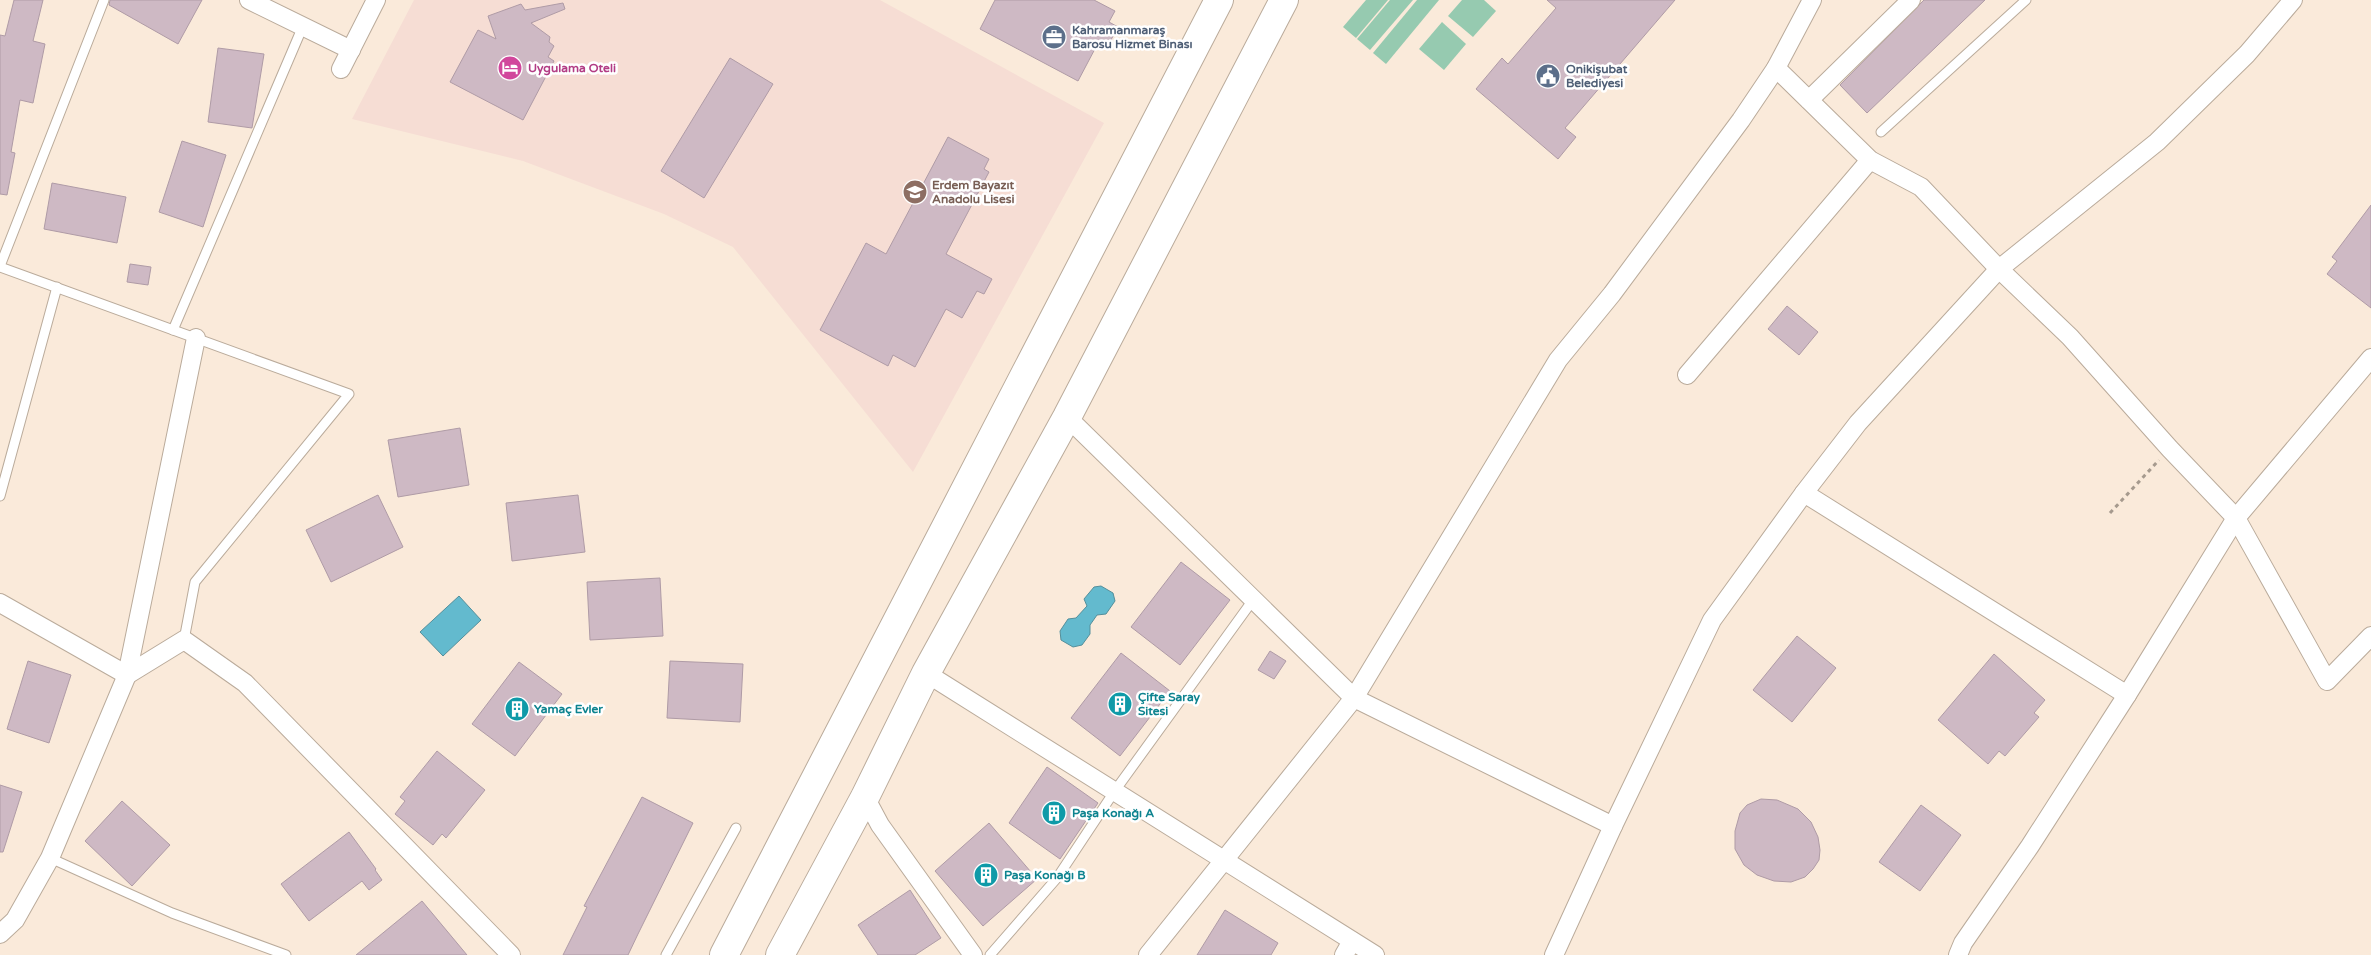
<svg xmlns="http://www.w3.org/2000/svg" width="2371" height="955" font-family="'Varela Round',sans-serif">
<rect width="100%" height="100%" fill="#faeada"/>
<path fill="#f6ddd4" d="M414 0H880L1104 123 913 472 733 247 664 214 523 161 352 119Z"/>
<g fill="#96cab0">
<path d="M1366 0H1388L1356 38 1343 27Z"/>
<path d="M1390 0H1413L1370 50 1357 39Z"/>
<path d="M1417 0H1439L1386 64 1373 53Z"/>
<path d="M1462 0H1484L1496 11 1473 37 1448 16Z"/>
<path d="M1442 22 1466 44 1444 70 1419 49Z"/>
</g>
<g fill="#63bace" stroke="#548f9b">
<path d="M1101 586 1113 593 1115 601 1106 614 1097 615 1090 625V634L1082 645 1073 647 1061 640 1060 631 1068 619 1076 618 1087 606 1084 599 1094 587Z"/>
<path d="M459 596 481 620 443 656 420 632Z"/>
</g>
<g fill="#ceb9c4" stroke="#af9ba6">
<path d="M14 0H43L33 41 45 44 33 103 20 100 11 152 15 153 7 195 0 194V35L5 36Z"/>
<path d="M110 0H202L178 44 109 5Z"/>
<path d="M995 0H1094L1115 11 1109 22 1118 27 1106 49 1097 45 1078 81 980 29Z"/>
<path d="M1547 0H1675L1565 128 1576 137 1558 159 1476 89 1502 58 1508 64 1556 8Z"/>
<path d="M1924 0H1985L1867 113 1840 85Z"/>
<path d="M563 3 565 9 531 23 550 37 549 42 554 46 548 57 554 61 523 120 450 82 478 30 496 39 488 16 521 4 525 10Z"/>
<path d="M218 48 264 54 252 128 208 122Z"/>
<path d="M730 58 773 84 704 198 661 171Z"/>
<path d="M948 137 989 159 984 169 989 172 946 254 992 279 984 294 977 291 962 318 946 309 915 367 893 355 888 366 820 330 866 243 886 254Z"/>
<path d="M182 141 226 155 203 227 159 212Z"/>
<path d="M52 183 126 197 117 243 44 229Z"/>
<path d="M2371 205V308L2327 274 2337 261 2332 257Z"/>
<path d="M130 264 151 267 148 285 127 282Z"/>
<path d="M1787 306 1818 332 1799 355 1768 329Z"/>
<path d="M460 428 469 485 398 497 388 440Z"/>
<path d="M378 495 403 547 331 582 306 530Z"/>
<path d="M578 495 585 552 512 561 506 503Z"/>
<path d="M1181 562 1230 600 1180 665 1131 627Z"/>
<path d="M660 578 663 636 590 640 587 582Z"/>
<path d="M1797 636 1836 668 1792 722 1753 690Z"/>
<path d="M1270 651 1286 661 1274 679 1258 670Z"/>
<path d="M1121 653 1170 691 1120 756 1071 718Z"/>
<path d="M1994 654 2045 700 2034 713 2039 717 2005 756 1999 751 1988 764 1938 720Z"/>
<path d="M28 661 71 675 49 743 7 729Z"/>
<path d="M670 661 743 664 740 722 667 718Z"/>
<path d="M519 662 562 694 515 756 472 724Z"/>
<path d="M437 751 485 790 446 838 442 834 433 845 395 814 405 801 400 797Z"/>
<path d="M1047 767 1098 803 1060 859 1009 823Z"/>
<path d="M0 785 22 792 3 852H0Z"/>
<path d="M642 797 693 823 638 934 628 955H563L587 907 584 906Z"/>
<path d="M1761 799 1777 800 1798 809 1811 822 1818 837 1820 850 1819 860 1813 869 1805 877 1791 882 1774 881 1757 875 1744 865 1735 849V831L1740 813 1747 805Z"/>
<path d="M122 801 170 845 132 886 85 841Z"/>
<path d="M1921 805 1961 835 1920 891 1879 862Z"/>
<path d="M989 823 1037 879 983 926 935 871Z"/>
<path d="M349 832 376 869 375 870 382 880 369 890 362 881 309 921 281 884Z"/>
<path d="M910 890 941 938 915 955H878L858 925Z"/>
<path d="M422 901 467 955H356Z"/>
<path d="M1225 910 1278 943 1271 955H1197Z"/>
</g>
<g fill="none" stroke-linecap="round" stroke-linejoin="round">
<defs>
<g id="service">
<path d="M1881 132 2026 0"/>
<path d="M0 266 104 0"/>
<path d="M0 267 349 394 195 582 184 640"/>
<path d="M173 330 303 26"/>
<path d="M0 496 57 287"/>
<path d="M50 858 172 913 286 955"/>
<path d="M666 955 736 828"/>
<path d="M990 955 1057 878 1114 792 1253 600"/>
</g>
<g id="minor">
<path d="M249 0 351 50"/>
<path d="M1776 68 1870 160 1921 187 1999 269 2070 337 2170 449 2236 518 2327 681 2371 636"/>
<path d="M341 69 376 0"/>
<path d="M1809 100 1911 0"/>
<path d="M1687 375 1870 160"/>
<path d="M1067 417 1354 698 1613 826"/>
<path d="M1804 493 2127 695"/>
<path d="M0 603 127 675"/>
<path d="M926 673 1375 955"/>
<path d="M127 675 184 640 245 683 511 955"/>
<path d="M865 797 880 825 973 955"/>
<path d="M0 934 15 920 50 858 127 675 196 338"/>
<path d="M1148 955 1354 698 1558 360 1612 294 1741 120 1776 68 1812 0"/>
<path d="M1344 955 1352 941"/>
<path d="M1554 955 1613 826 1712 620 1804 493 1858 423 1999 269 2157 142 2247 54 2293 0"/>
<path d="M1958 955 1963 943 2030 846 2127 695 2236 518 2371 358"/>
</g>
<g id="primary">
<path d="M724 955 1219 0"/>
<path d="M780 955 865 797 926 673 1067 417 1284 0"/>
</g>
</defs>
<use href="#service" stroke="#baab9b" stroke-width="11"/>
<use href="#minor" stroke="#baab9b" stroke-width="20"/>
<use href="#primary" stroke="#baab9b" stroke-width="30"/>
<path stroke="#a69a8e" stroke-width="3" stroke-dasharray="4 4" stroke-linecap="butt" d="M2110 513 2159 460"/>
<use href="#service" stroke="#fff" stroke-width="9"/>
<use href="#minor" stroke="#fff" stroke-width="18"/>
<use href="#primary" stroke="#fff" stroke-width="28"/>
</g>
<defs>
<symbol id="office-disc" viewBox="-11 -11 22 22"><circle r="9.5" fill="#5c6f8a" stroke="#fff"/><path d="M-6-3h4V-5.5h4V-3h4V5H-6ZM-1-4.5V-3h2v-1.5ZM-6 0V1H6V0Z" fill="#fff"/></symbol>
<symbol id="hotel-disc" viewBox="-11 -11 22 22"><circle r="9.5" fill="#d1479c" stroke="#fff"/><path d="M-6-4.5h1.5V1H6V5H4.5V3h-9V5H-6ZM-4 0a1.8 1.8 0 1 1 3.6 0ZM.5 0V-2.5h3Q6-2.5 6 0Z" fill="#fff"/></symbol>
<symbol id="civic-disc" viewBox="-11 -11 22 22"><circle r="9.5" fill="#5c6f8a" stroke="#fff"/><path d="M-.6-6.5H3V-4.5H.6V-3L4-1V1h2V6H-6V1h2V-1L-.6-3ZM-1.2 2.5V6h2.4V2.5Z" fill="#fff"/></symbol>
<symbol id="school-disc" viewBox="-11 -11 22 22"><circle r="9.5" fill="#8d6e63" stroke="#fff"/><path d="M0-5L7-2L0 1L-7-2ZM-4 1L0 2.5L4 1V4Q0 6-4 4Z" fill="#fff"/></symbol>
<symbol id="building-disc" viewBox="-11 -11 22 22"><circle r="9.5" fill="#0f9aa8" stroke="#fff"/><path d="M-4-6H4V6H1V3H-1V6H-4ZM-2.5-4.3h1.7v1.8h-1.7ZM.8-4.3h1.7v1.8H.8ZM-2.5-1h1.7V.8h-1.7ZM.8-1h1.7V.8H.8Z" fill="#fff"/></symbol>
</defs>
<g fill-rule="evenodd">
<use href="#office-disc" x="1040" y="23" width="28" height="28"/>
<use href="#hotel-disc" x="496" y="54" width="28" height="28"/>
<use href="#civic-disc" x="1534" y="62" width="28" height="28"/>
<use href="#school-disc" x="901" y="178" width="28" height="28"/>
<use href="#building-disc" x="1106" y="690" width="28" height="28"/>
<use href="#building-disc" x="503" y="695" width="28" height="28"/>
<use href="#building-disc" x="1040" y="799" width="28" height="28"/>
<use href="#building-disc" x="972" y="861" width="28" height="28"/>
</g>
<g text-anchor="middle" dominant-baseline="central" stroke-width="5" stroke-linejoin="round" paint-order="stroke">
<g font-size="12" font-weight="bold" fill="#4e5e75" stroke="#fff" text-anchor="start">
<text x="1072" y="30">Kahramanmaraş<tspan x="1072" dy="14">Barosu Hizmet Binası</tspan></text>
<text x="1566" y="69">Onikişubat<tspan x="1566" dy="14">Belediyesi</tspan></text>
</g>
<g font-size="12" font-weight="bold" fill="#b23c85" stroke="#fff" text-anchor="start">
<text x="528" y="68">Uygulama Oteli</text>
</g>
<g font-size="12" font-weight="bold" fill="#785e54" stroke="#fff" text-anchor="start">
<text x="932" y="185">Erdem Bayazıt<tspan x="932" dy="14">Anadolu Lisesi</tspan></text>
</g>
<g font-size="12" font-weight="bold" fill="#0d838f" stroke="#fff" text-anchor="start">
<text x="1138" y="697">Çifte Saray<tspan x="1138" dy="14">Sitesi</tspan></text>
<text x="534" y="709">Yamaç Evler</text>
<text x="1072" y="813">Paşa Konağı A</text>
<text x="1004" y="875">Paşa Konağı B</text>
</g>
</g>
</svg>
